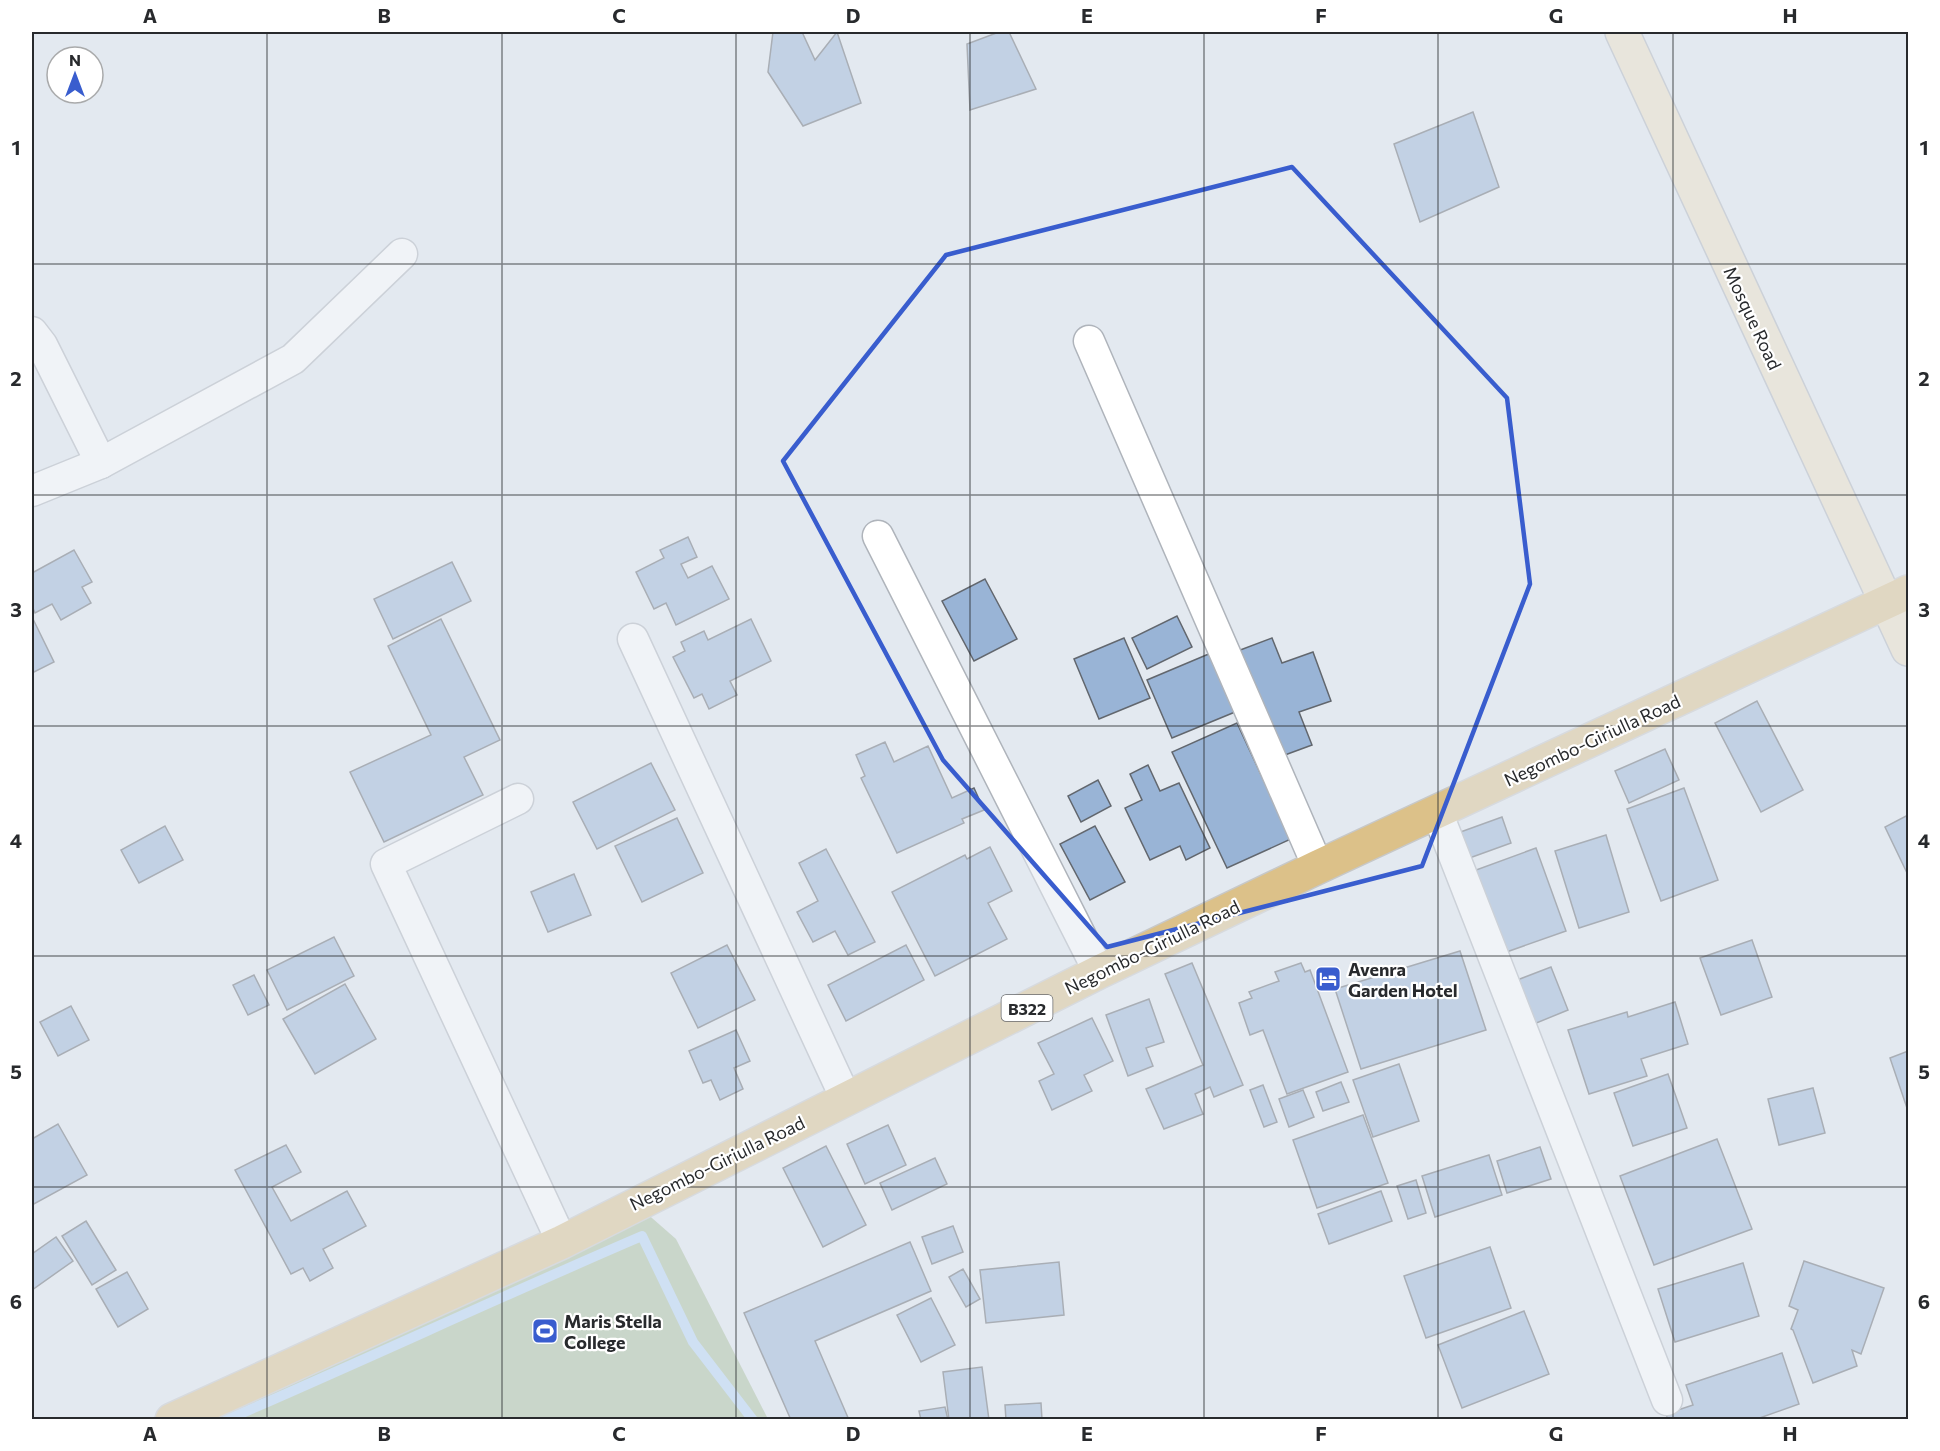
<svg xmlns="http://www.w3.org/2000/svg" width="1940" height="1451" font-family="Commissioner,sans-serif">
<rect width="100%" height="100%" fill="#e3e9f0"/>
<path fill="#a9be9c" d="M636 1204 676 1239 768 1419 172 1420Z"/>
<g fill="none" stroke-linecap="round" stroke-linejoin="round">
<path stroke="#b5d5f6" stroke-width="10" d="M226 1420C365 1360 502 1296 642 1236L693 1342 753 1420"/>
</g>
<g fill="#99b4d6" stroke="#62676e" stroke-width="1.5">
<path d="M773 32H802L815 60 837 32 861 103 803 126 768 72Z"/>
<path d="M999 32H1009L1036 89 970 110 967 44Z"/>
<path d="M1473 112 1499 187 1420 222 1394 144Z"/>
<path d="M688 537 697 557 681 564 688 578 712 566 729 599 676 625 666 603 654 609 636 572 664 558 660 550Z"/>
<path d="M74 550 92 582 82 587 91 603 61 620 52 604 35 613 32 606V573Z"/>
<path d="M452 562 471 601 393 639 374 599Z"/>
<path d="M985 579 1017 639 974 661 942 601Z"/>
<path d="M1177 616 1192 647 1147 669 1132 638Z"/>
<path d="M32 617 54 662 32 673Z"/>
<path d="M441 619 500 740 464 757 483 795 384 842 350 772 431 735 388 646Z"/>
<path d="M751 619 771 661 730 681 737 695 709 709 702 694 694 698 673 657 685 651 681 642 704 631 708 640Z"/>
<path d="M1124 638 1150 698 1099 719 1074 659Z"/>
<path d="M1272 638 1282 663 1313 652 1331 701 1299 712 1312 745 1274 759 1235 652Z"/>
<path d="M1211 653 1235 712 1172 738 1147 680Z"/>
<path d="M1757 701 1803 790 1761 812 1715 723Z"/>
<path d="M1237 723 1291 839 1227 868 1172 752Z"/>
<path d="M885 742 894 762 928 746 952 798 974 788 984 810 962 819 964 823 897 853 861 778 865 776 856 755Z"/>
<path d="M1665 749 1679 780 1629 803 1615 771Z"/>
<path d="M651 763 675 810 597 849 573 802Z"/>
<path d="M1148 765 1160 791 1179 783 1210 848 1186 860 1180 846 1150 860 1125 808 1142 800 1130 774Z"/>
<path d="M1098 780 1111 806 1081 822 1068 796Z"/>
<path d="M1684 788 1718 880 1661 901 1627 809Z"/>
<path d="M1908 815V875L1885 827Z"/>
<path d="M1502 817 1511 843 1464 860 1455 834Z"/>
<path d="M677 818 703 873 642 902 615 846Z"/>
<path d="M165 826 183 860 139 883 121 850Z"/>
<path d="M1095 826 1125 882 1090 900 1060 844Z"/>
<path d="M1606 835 1629 912 1579 928 1555 851Z"/>
<path d="M990 847 1012 891 988 903 1007 939 935 976 892 892 965 855 967 859Z"/>
<path d="M1536 848 1566 931 1498 955 1468 873Z"/>
<path d="M826 849 875 942 848 955 835 931 813 942 797 912 818 901 799 863Z"/>
<path d="M574 874 591 915 548 932 531 892Z"/>
<path d="M334 937 354 976 287 1010 267 970Z"/>
<path d="M1752 940 1772 997 1721 1015 1700 958Z"/>
<path d="M727 945 755 1000 698 1028 671 973Z"/>
<path d="M906 945 924 980 846 1021 828 985Z"/>
<path d="M1460 951 1486 1030 1361 1069 1335 989Z"/>
<path d="M1192 963 1243 1085 1214 1097 1210 1087 1195 1094 1203 1114 1164 1129 1146 1089 1203 1065 1165 974Z"/>
<path d="M1301 963 1305 972 1310 970 1348 1072 1287 1094 1263 1030 1250 1035 1239 1003 1252 998 1249 992 1279 981 1275 972Z"/>
<path d="M1551 967 1568 1010 1529 1026 1512 982Z"/>
<path d="M254 975 269 1005 248 1015 233 985Z"/>
<path d="M345 984 376 1039 315 1074 283 1019Z"/>
<path d="M1149 999 1164 1042 1146 1048 1153 1066 1128 1076 1106 1015Z"/>
<path d="M1675 1002 1688 1044 1641 1059 1647 1076 1589 1094 1568 1030 1627 1012 1628 1017Z"/>
<path d="M71 1006 89 1040 58 1056 40 1022Z"/>
<path d="M1092 1018 1113 1061 1084 1075 1092 1091 1052 1110 1039 1081 1054 1074 1038 1043Z"/>
<path d="M736 1030 750 1061 734 1068 743 1089 720 1100 711 1080 703 1083 689 1051Z"/>
<path d="M1908 1051V1111L1890 1058Z"/>
<path d="M1399 1064 1419 1121 1373 1137 1353 1080Z"/>
<path d="M1668 1074 1687 1128 1633 1146 1614 1093Z"/>
<path d="M1341 1082 1349 1102 1323 1111 1316 1092Z"/>
<path d="M1263 1085 1277 1122 1264 1127 1250 1090Z"/>
<path d="M1813 1088 1825 1133 1779 1145 1768 1099Z"/>
<path d="M1303 1090 1314 1117 1289 1127 1279 1099Z"/>
<path d="M1363 1115 1388 1183 1317 1208 1293 1140Z"/>
<path d="M58 1124 87 1175 32 1205V1139Z"/>
<path d="M888 1125 906 1165 865 1184 847 1144Z"/>
<path d="M1717 1139 1752 1229 1654 1265 1620 1176Z"/>
<path d="M286 1145 301 1172 272 1187 291 1221 347 1191 366 1226 323 1249 333 1268 310 1281 303 1268 291 1274 235 1170Z"/>
<path d="M826 1146 866 1225 823 1247 783 1168Z"/>
<path d="M1540 1147 1551 1179 1507 1193 1497 1161Z"/>
<path d="M1489 1155 1502 1195 1435 1217 1422 1176Z"/>
<path d="M935 1158 947 1184 892 1210 880 1183Z"/>
<path d="M1416 1180 1426 1213 1408 1219 1397 1186Z"/>
<path d="M1381 1191 1392 1221 1329 1244 1318 1214Z"/>
<path d="M86 1221 116 1270 92 1285 62 1236Z"/>
<path d="M953 1226 963 1252 932 1264 922 1237Z"/>
<path d="M56 1237 73 1261 32 1290V1254Z"/>
<path d="M910 1242 931 1291 815 1341 849 1420H791L744 1313Z"/>
<path d="M1490 1247 1511 1308 1426 1338 1404 1276Z"/>
<path d="M1804 1261 1884 1288 1861 1354 1852 1350 1857 1366 1813 1383 1793 1330 1791 1329 1798 1310 1789 1306Z"/>
<path d="M1059 1262 1064 1315 986 1323 980 1270Z"/>
<path d="M1743 1263 1759 1316 1675 1342 1658 1289Z"/>
<path d="M963 1269 980 1299 966 1307 949 1277Z"/>
<path d="M127 1272 148 1309 118 1327 96 1289Z"/>
<path d="M931 1298 955 1345 921 1362 897 1315Z"/>
<path d="M1524 1311 1549 1374 1462 1408 1438 1345Z"/>
<path d="M1782 1353 1799 1404 1754 1420H1668L1666 1414 1693 1405 1686 1385Z"/>
<path d="M982 1367 989 1420H949L943 1372Z"/>
<path d="M1041 1403 1042 1420H1006L1005 1405Z"/>
<path d="M945 1407 948 1420H921L919 1411Z"/>
</g>
<g fill="none" stroke-linecap="round" stroke-linejoin="round">
<defs>
<g id="street">
<path d="M32 332 42 345 101 463"/>
<path d="M1089 341 1318 867"/>
<path d="M32 491 101 463 293 359 402 254"/>
<path d="M878 536 1099 972"/>
<path d="M633 639 846 1099"/>
<path d="M518 799 386 864 562 1242"/>
<path d="M1437 812 1667 1400"/>
</g>
<path id="secondary" d="M1622 32 1908 649"/>
<path id="primary" d="M172 1420 562 1242 1099 972 1318 867 1908 592"/>
</defs>
<use href="#street" stroke="#afb4bb" stroke-width="33"/>
<use href="#secondary" stroke="#afb4bb" stroke-width="36"/>
<use href="#primary" stroke="#c7c8c8" stroke-width="36"/>
<use href="#street" stroke="#fff" stroke-width="30"/>
<use href="#secondary" stroke="#eee0c4" stroke-width="33"/>
<use href="#primary" stroke="#dcc189" stroke-width="33"/>
</g>
<path d="M0 0H1940V1451H0ZM1292 167 1507 398 1530 584 1422 866 1107 947 943 760 783 461 946 255Z" fill="#e3e9f0" fill-opacity=".55" fill-rule="evenodd"/>
<path fill="none" stroke="#395dce" stroke-width="4.5" stroke-linejoin="round" d="M1292 167 1507 398 1530 584 1422 866 1107 947 943 760 783 461 946 255Z"/>
<path fill="none" stroke="#282a2d" stroke-width="1.5" stroke-opacity="0.55" d="M267 32V1420M502 32V1420M736 32V1420M970 32V1420M1204 32V1420M1438 32V1420M1673 32V1420M32 264H1908M32 495H1908M32 726H1908M32 956H1908M32 1187H1908"/>
<defs>
<symbol id="hotel-square" viewBox="-11 -11 22 22"><rect x="-9" y="-9" width="18" height="18" rx="4" fill="#395dce" stroke="#fff"/><path d="M-6-4.5h1.5V1H6V5H4.5V3h-9V5H-6ZM-4 0a1.8 1.8 0 1 1 3.6 0ZM.5 0V-2.5h3Q6-2.5 6 0Z" fill="#fff"/></symbol>
<symbol id="stadium-square" viewBox="-11 -11 22 22"><rect x="-9" y="-9" width="18" height="18" rx="4" fill="#395dce" stroke="#fff"/><path d="M0-5a6.5 5 0 1 0 0 10a6.5 5 0 1 0 0-10ZM-3.5-1.8h7v3.6h-7Z" fill="#fff"/></symbol>
</defs>
<g fill-rule="evenodd">
<use href="#hotel-square" x="1313" y="964" width="30" height="30"/>
<use href="#stadium-square" x="530" y="1316" width="30" height="30"/>
</g>
<g text-anchor="middle" dominant-baseline="central" stroke-width="4.5" stroke-linejoin="round" paint-order="stroke">
<rect fill="#fff" stroke="#686a6c" stroke-width="1.5" x="1001.5" y="995" width="51" height="26" rx="4.5"/>
<g font-size="16" font-weight="bold" fill="#282a2d">
<text x="1027" y="1008">B322</text>
</g>
<g font-size="18" fill="#282a2d" stroke="#fff">
<text transform="translate(1753 318) rotate(65)">Mosque Road</text>
<text transform="translate(1592 740) rotate(-25)">Negombo-Giriulla Road</text>
<text transform="translate(1152 947) rotate(-26)">Negombo-Giriulla Road</text>
<text transform="translate(717 1163) rotate(-26)">Negombo-Giriulla Road</text>
</g>
<g font-size="18" font-weight="bold" fill="#282a2d" stroke="#fff" text-anchor="start">
<text x="1348" y="969">Avenra<tspan x="1348" dy="21">Garden Hotel</tspan></text>
<text x="564" y="1321">Maris Stella<tspan x="564" dy="21">College</tspan></text>
</g>
</g>
<rect width="1940" height="1451" fill="none" stroke="#ffffff" stroke-width="66"/>
<g transform="translate(75 75)"><circle r="28" fill="#ffffff" stroke="#a9aaab" stroke-width="1.5"/>
<path d="M0-4.5L10 22L0 15L-10 22Z" fill="#395dce"/>
<text y="-9" font-size="16" font-weight="bold" text-anchor="middle" fill="#282a2d">N</text>
</g>
<rect x="33" y="33" width="1874" height="1385" fill="none" stroke="#282a2d" stroke-width="2"/>
<g font-size="20" text-anchor="middle" font-weight="bold" fill="#282a2d">
<text x="150" y="23">A</text>
<text x="384" y="23">B</text>
<text x="619" y="23">C</text>
<text x="853" y="23">D</text>
<text x="1087" y="23">E</text>
<text x="1321" y="23">F</text>
<text x="1556" y="23">G</text>
<text x="1790" y="23">H</text>
<text x="16" y="155">1</text>
<text x="1924" y="155">1</text>
<text x="16" y="386">2</text>
<text x="1924" y="386">2</text>
<text x="16" y="617">3</text>
<text x="1924" y="617">3</text>
<text x="16" y="848">4</text>
<text x="1924" y="848">4</text>
<text x="16" y="1079">5</text>
<text x="1924" y="1079">5</text>
<text x="16" y="1309">6</text>
<text x="1924" y="1309">6</text>
<text x="150" y="1441">A</text>
<text x="384" y="1441">B</text>
<text x="619" y="1441">C</text>
<text x="853" y="1441">D</text>
<text x="1087" y="1441">E</text>
<text x="1321" y="1441">F</text>
<text x="1556" y="1441">G</text>
<text x="1790" y="1441">H</text>
</g>
</svg>
